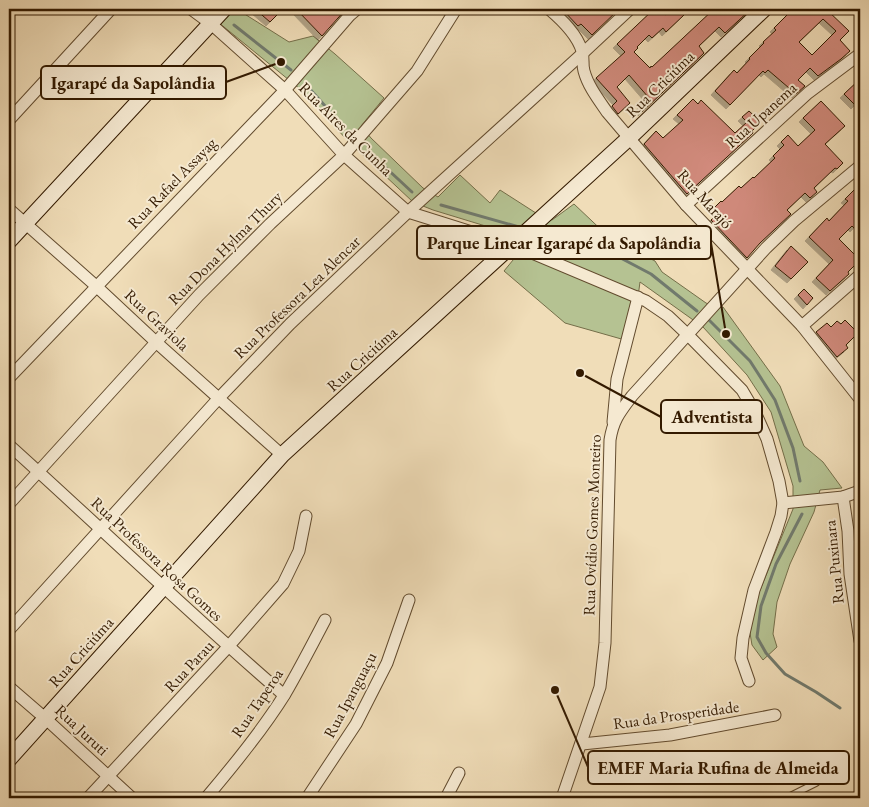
<svg xmlns="http://www.w3.org/2000/svg" width="869" height="807" font-family="'EB Garamond',serif">
<defs>
<filter id="shadow"><feDropShadow dx="-4" dy="4" stdDeviation="0" flood-color="#0004"/></filter>
</defs>
<rect width="100%" height="100%" fill="#f0ddb8"/>
<filter id="stains"><feTurbulence type="fractalNoise" baseFrequency=".004" numOctaves="4"/><feColorMatrix values="0 0 0 0 .2 0 0 0 0 .09 0 0 0 0 .02 0 0 0 .5 -.17"/></filter>
<radialGradient id="worn" r=".72"><stop offset=".6" stop-color="#630" stop-opacity="0"/><stop offset="1" stop-color="#630" stop-opacity=".3"/></radialGradient>
<path fill="#b5c292" stroke="#746e49" d="M202 9H240L243 13 289 42 313 36 335 54 384 98 361 126 371 138 423 188 438 197 460 175 490 203 500 190 539 215 552 220 574 204 611 239 655 261 662 272 706 303 717 308 723 307 780 386 804 446 823 462 842 488 820 490 814 512 790 564 777 602 773 634 777 647 763 660 752 645 750 633 756 600 793 509V486L771 412 747 375 703 327 640 282 632 342 565 323 504 271 518 254 515 235 433 210 413 202 348 141 300 89Z"/>
<g fill="none" stroke-linecap="round" stroke-linejoin="round">
<g stroke="#717a6d" stroke-width="3">
<path d="M234 25 291 70"/>
<path d="M308 87 344 127"/>
<path d="M370 153 412 192"/>
<path d="M441 205 519 227"/>
<path d="M544 236 585 249 613 254 651 274 697 311"/>
<path d="M709 320 750 361 775 400 793 448 800 481"/>
<path d="M802 514 776 564 761 606 757 637 766 653 785 674 816 692 840 708"/>
</g>
</g>
<g fill="#d18a7c" stroke="#331a00" fill-rule="evenodd" filter="url(#shadow)">
<path d="M255 9H283L270 22Z"/>
<path d="M296 9H346L322 36Z"/>
<path d="M562 9H619L592 35 581 24 578 26Z"/>
<path d="M654 9H659L665 15 672 9H678L684 15 666 32 663 28 652 38 649 35 637 47 638 48 634 52 650 68 651 66 652 67 714 9H751L725 33 719 27 699 46 704 53 642 112 638 108 649 98 629 75 617 87 630 103 618 114 612 106 617 101 596 78 625 52 617 44Z"/>
<path d="M796 9H810L813 12 817 9H826L849 31 840 40 850 51 841 59 818 76 810 68 798 80 805 86 796 94 768 70 765 73 763 71 730 105 715 91 734 70 737 73 750 59 749 58 764 43 763 42 776 30 774 28 789 13 790 14ZM823 19 836 31 812 55 799 42Z"/>
<path d="M860 79V100L855 105 844 94Z"/>
<path d="M693 99 698 104 701 100 735 133 747 122 742 117 749 111 761 122 752 131 753 133 687 194 644 144 656 131 663 138 683 120 677 115Z"/>
<path d="M821 101 845 126 825 144 843 163 837 169 835 168 814 188 817 192 810 198 805 193 787 210 791 214 760 243 747 258 711 220 719 212 714 208 721 201 722 202 739 186 741 188 753 177 754 178 775 158 773 156 784 145 781 142 788 135 798 146 815 130 803 118Z"/>
<path d="M860 184V222L854 228 852 226 839 239 860 260 848 272 849 274 830 291 816 278 833 260 809 237 827 218 829 221 848 201 845 199Z"/>
<path d="M791 246 808 262 791 279 775 266Z"/>
<path d="M804 289 813 298 807 305 798 295Z"/>
<path d="M845 320 858 333 846 345 848 348 837 357 816 332 827 323 831 327 837 321 841 324Z"/>
</g>
<g fill="none" stroke-linecap="round" stroke-linejoin="round">
<defs>
<path id="lane" d="M786 798 816 783"/>
<g id="street">
<path d="M191 9 210 23 285 90 344 155 408 212 513 245 646 301 668 316 687 334 742 390 755 412 767 439 779 481 783 503 781 516 776 532 754 590 743 638 741 658 749 681"/>
<path d="M549 9C562 20 577 34 582 51 584 58 582 64 584 71 588 86 598 99 607 112L686 205 802 326 860 399"/>
<path d="M9 120 111 9"/>
<path d="M686 205 808 93 860 54"/>
<path d="M9 209 96 286 157 343 282 455"/>
<path d="M802 326 860 275"/>
<path d="M9 378 285 90 350 15 357 9"/>
<path d="M613 422 617 379 638 297"/>
<path d="M9 445C101 528 190 614 284 695"/>
<path d="M843 497 848 531 850 574 860 641"/>
<path d="M783 503 843 497 860 491"/>
<path d="M9 504 199 295 270 224 344 155 417 71 456 9"/>
<path d="M9 630 218 399 290 324 408 212 583 53 630 9"/>
<path d="M9 687 46 719 132 798"/>
<path d="M582 744 670 735 775 715"/>
<path d="M88 798 228 647 283 584 299 551 306 516"/>
<path d="M206 798C234 765 262 731 285 694 299 670 312 645 325 620"/>
<path d="M307 798 356 724 387 663 409 600"/>
<path d="M446 798 459 773"/>
<path d="M562 798 600 687 605 643 610 440C613 420 620 412 632 396L766 248 794 221 860 166"/>
</g>
<g id="secondary">
<path d="M9 241 224 9"/>
<path d="M9 759 282 455 629 138 764 9"/>
</g>
</defs>
<use href="#lane" stroke="#624b2e" stroke-width="8"/>
<use href="#street" stroke="#624b2e" stroke-width="13"/>
<use href="#secondary" stroke="#331a00" stroke-width="17"/>
<use href="#lane" stroke="#f5e9d1" stroke-width="5.5"/>
<use href="#street" stroke="#f5e9d1" stroke-width="11"/>
<use href="#secondary" stroke="#f5e9d1" stroke-width="15"/>
</g>
<g text-anchor="middle" dominant-baseline="central" stroke-width="4" stroke-linejoin="round" paint-order="stroke">
<g font-size="16" fill="#331a00" stroke="#f5e9d1">
<text transform="translate(660 84) rotate(-44)">Rua Criciúma</text>
<text transform="translate(761 115) rotate(-42)">Rua Upanema</text>
<text transform="translate(346 129) rotate(45)">Rua Aires da Cunha</text>
<text transform="translate(172 183) rotate(-46)">Rua Rafael Assayag</text>
<text transform="translate(705 199) rotate(48)">Rua Marajó</text>
<text transform="translate(225 248) rotate(-45)">Rua Dona Hylma Thury</text>
<text transform="translate(297 297) rotate(-44)">Rua Professora Lea Alencar</text>
<text transform="translate(157 320) rotate(43)">Rua Graviola</text>
<text transform="translate(362 359) rotate(-42)">Rua Criciúma</text>
<text transform="translate(592 525) rotate(-88)">Rua Ovídio Gomes Monteiro</text>
<text transform="translate(157 559) rotate(43)">Rua Professora Rosa Gomes</text>
<text transform="translate(834 562) rotate(-96)">Rua Puxinara</text>
<text transform="translate(81 652) rotate(-48)">Rua Criciúma</text>
<text transform="translate(189 666) rotate(-47)">Rua Parau</text>
<text transform="translate(350 695) rotate(-62)">Rua Ipanguaçu</text>
<text transform="translate(257 703) rotate(-56)">Rua Taperoa</text>
<text transform="translate(676 715) rotate(-8)">Rua da Prosperidade</text>
<text transform="translate(82 730) rotate(43)">Rua Juruti</text>
</g>
</g>
<path fill="none" stroke="#331a00" stroke-width="2" d="M281 62L226 82M726 334L711 243M580 373L661 417M555 690L588 767"/>
<g fill="#331a00" stroke="#f5e9d1" stroke-width="2">
<circle cx="281" cy="62" r="5"/>
<circle cx="726" cy="334" r="5"/>
<circle cx="580" cy="373" r="5"/>
<circle cx="555" cy="690" r="5"/>
</g>
<g fill="#f5e9d1" stroke="#331a00" stroke-width="2">
<rect x="41" y="66" width="185" height="33" rx="5"/>
<rect x="417" y="226" width="294" height="33" rx="5"/>
<rect x="661" y="400" width="101" height="33" rx="5"/>
<rect x="588" y="751" width="261" height="33" rx="5"/>
</g>
<g font-size="18" text-anchor="middle" font-weight="bold" fill="#331a00">
<text x="133" y="89">Igarapé da Sapolândia</text>
<text x="564" y="249">Parque Linear Igarapé da Sapolândia</text>
<text x="712" y="423">Adventista</text>
<text x="718" y="774">EMEF Maria Rufina de Almeida</text>
</g>
<rect width="869" height="807" fill="none" stroke="#f0ddb8" stroke-width="30"/>
<rect x="10" y="10" width="849" height="787" fill="none" stroke="#331a00" stroke-width="2.5"/>
<rect x="15" y="15" width="839" height="777" fill="none" stroke="#331a00"/>
<rect width="100%" height="100%" filter="url(#stains)"/>
<rect width="100%" height="100%" fill="url(#worn)"/>
</svg>
